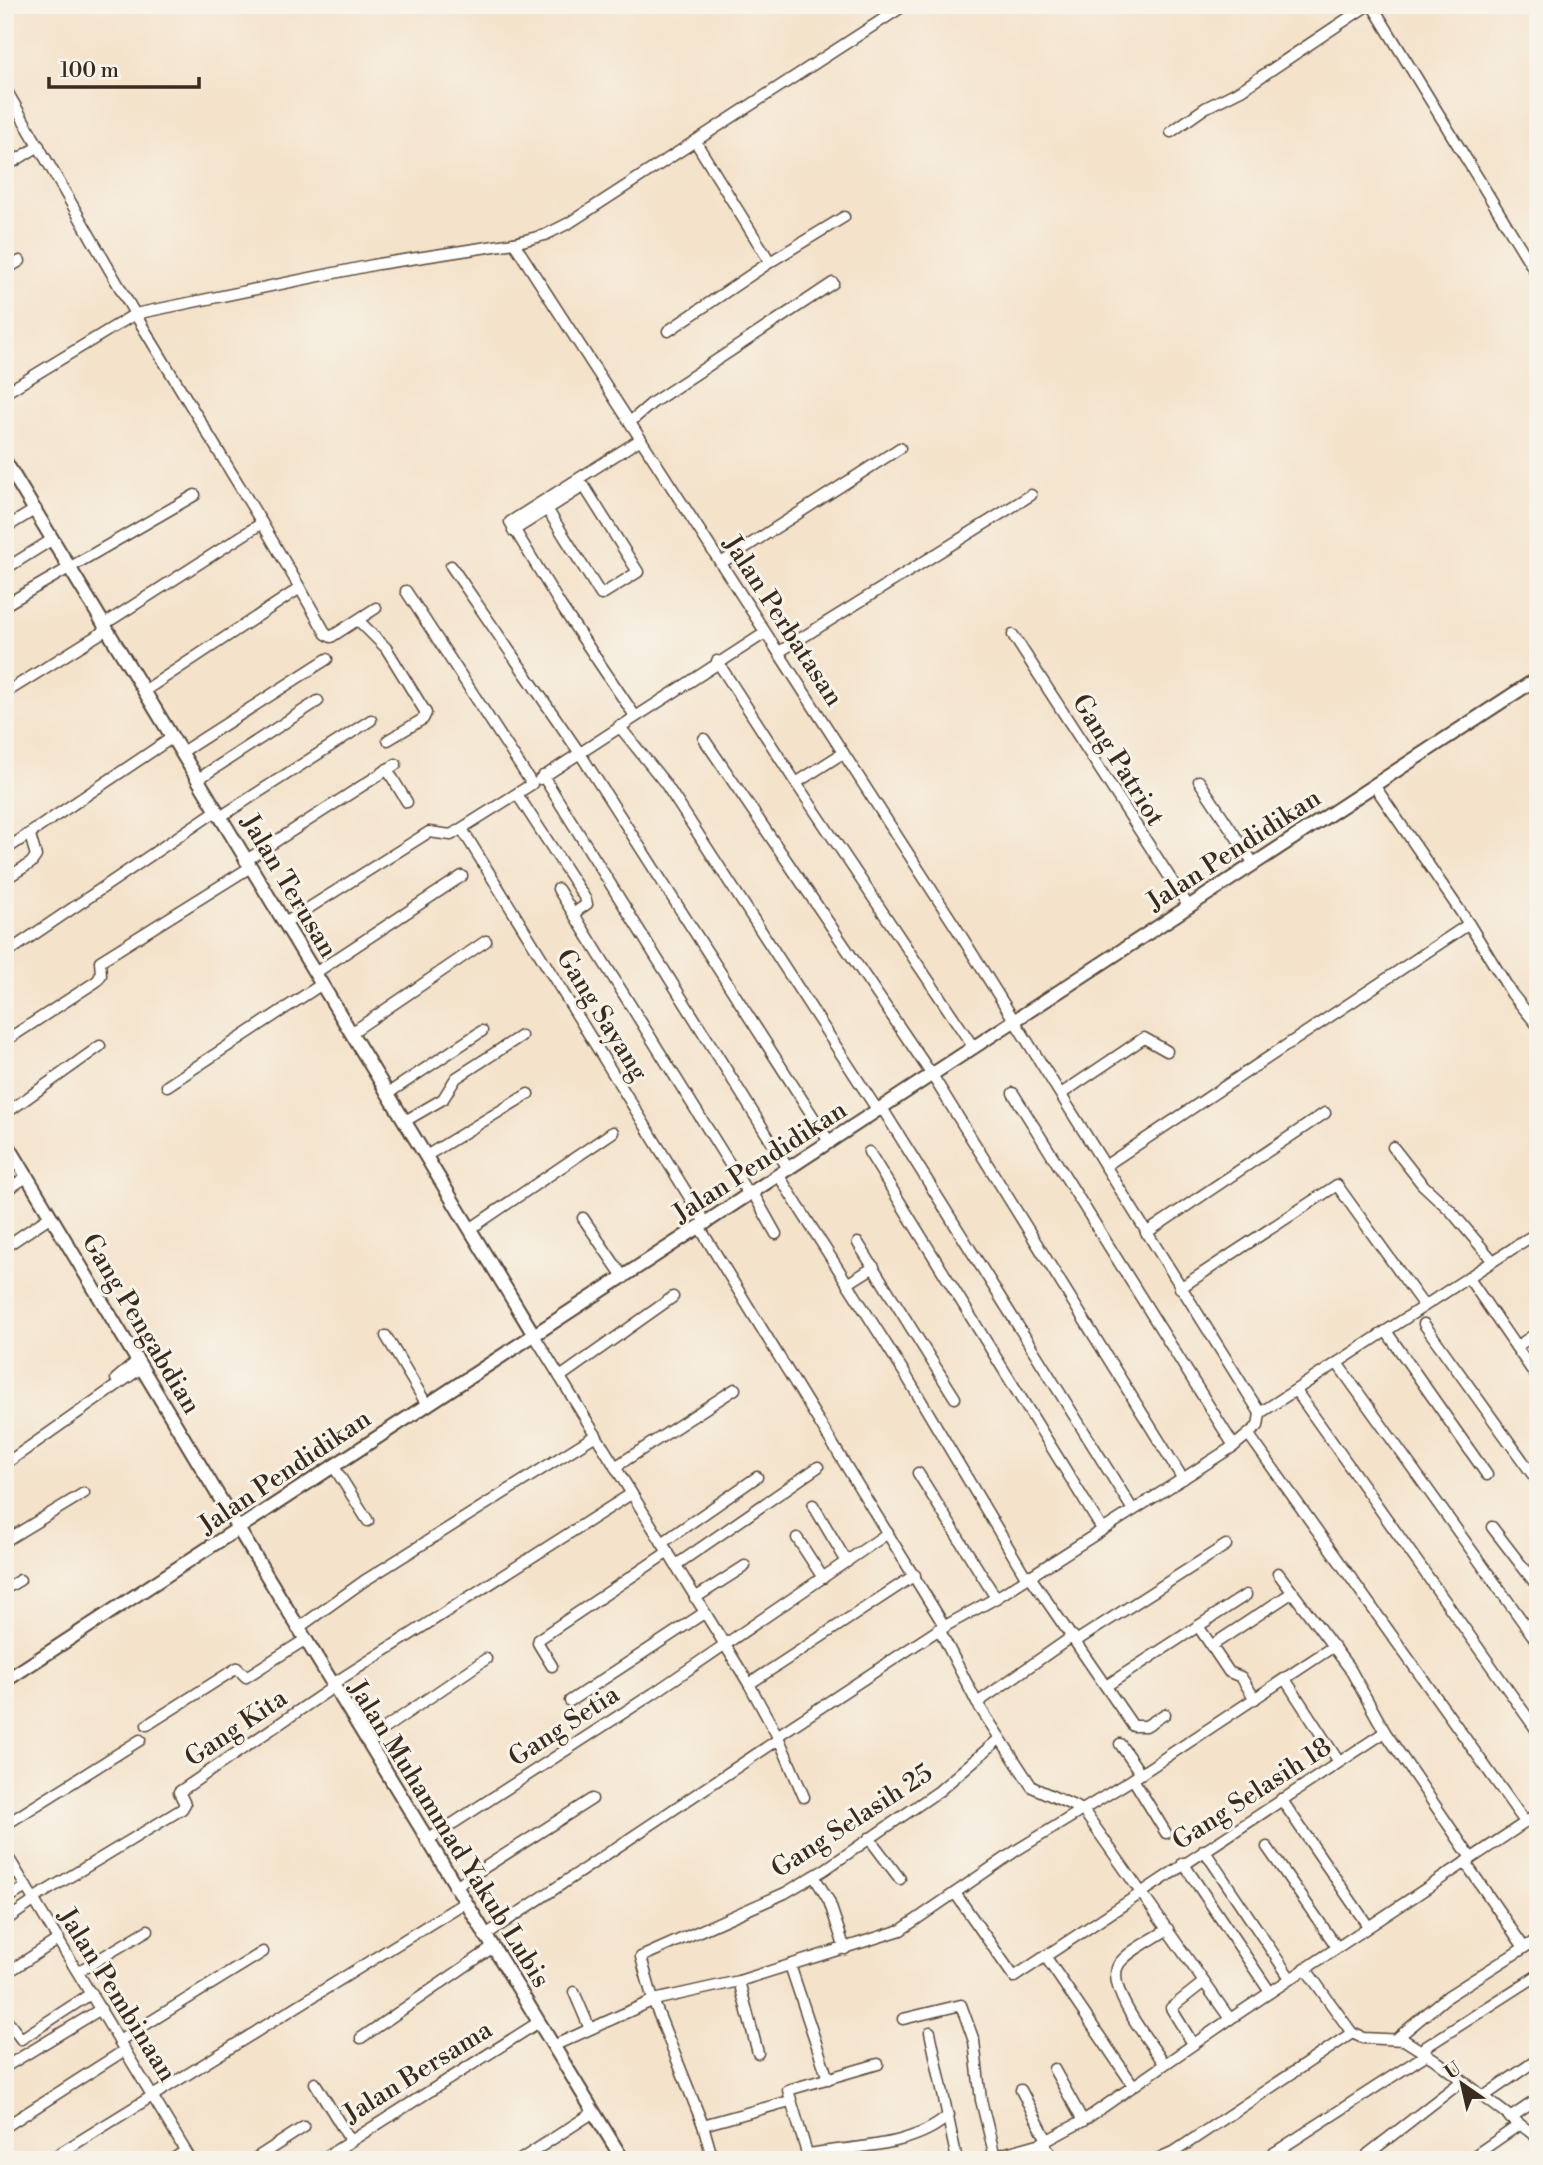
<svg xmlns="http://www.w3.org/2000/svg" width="1543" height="2165" font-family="'Libre Bodoni',serif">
<rect width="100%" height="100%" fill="#f7f3e8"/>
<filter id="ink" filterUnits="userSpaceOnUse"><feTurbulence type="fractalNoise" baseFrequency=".0143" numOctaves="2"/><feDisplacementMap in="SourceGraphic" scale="14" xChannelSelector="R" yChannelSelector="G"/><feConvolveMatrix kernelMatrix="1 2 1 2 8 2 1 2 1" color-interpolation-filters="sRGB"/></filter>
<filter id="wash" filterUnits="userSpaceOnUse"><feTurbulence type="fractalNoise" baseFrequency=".00686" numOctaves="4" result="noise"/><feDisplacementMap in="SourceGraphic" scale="28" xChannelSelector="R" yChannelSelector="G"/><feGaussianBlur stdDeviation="1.57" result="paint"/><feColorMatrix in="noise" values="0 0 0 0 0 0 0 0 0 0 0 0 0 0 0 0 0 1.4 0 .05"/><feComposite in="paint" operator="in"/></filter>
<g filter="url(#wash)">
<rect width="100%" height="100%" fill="#f4e2ca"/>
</g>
<g filter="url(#ink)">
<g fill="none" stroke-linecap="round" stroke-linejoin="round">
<defs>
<g id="minor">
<path d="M1372 5 1538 276"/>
<path d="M5 88 135 314 262 523"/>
<path d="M1171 132 1205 108 1241 90 1368 5"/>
<path d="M5 167 39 146"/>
<path d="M514 243 957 929 1260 1413 1258 1426 1234 1446 996 1598 938 1630 777 1736"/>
<path d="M770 262 844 217"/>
<path d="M5 270 20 261"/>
<path d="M668 331 770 262 695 141"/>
<path d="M5 393 135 314 378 264 514 243 545 235 569 223 905 5"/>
<path d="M630 422 652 403 833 283"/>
<path d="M5 528 36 509"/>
<path d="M513 531 584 486 638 572 601 595 547 509"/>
<path d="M721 563 900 448"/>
<path d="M451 566 579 752 830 1143"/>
<path d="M5 569 53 539"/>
<path d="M5 605 195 495"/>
<path d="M359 621 386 648 426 713 423 719 388 740"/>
<path d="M103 625 262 523 300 588"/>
<path d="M1013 635 1189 907"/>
<path d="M779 652 1031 495"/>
<path d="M717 661 796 783 843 753"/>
<path d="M144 691 300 588 326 634 331 637 376 608"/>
<path d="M5 693 106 630"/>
<path d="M635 716 561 606 510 522 641 439"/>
<path d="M619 726 665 783 878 1111"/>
<path d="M704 739 932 1075 1183 1479"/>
<path d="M182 752 327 659"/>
<path d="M387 769 407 802"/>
<path d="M543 776 789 1170"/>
<path d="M198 779 318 701"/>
<path d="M540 779 765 633"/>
<path d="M1199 781 1254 864"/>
<path d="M796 783 974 1048"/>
<path d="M1374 785 1469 924 1512 994 1538 1026"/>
<path d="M517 794 586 900 587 904 574 913"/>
<path d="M220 817 371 720"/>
<path d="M462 829 706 1224"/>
<path d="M5 850 173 737"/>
<path d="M245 861 396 764"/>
<path d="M5 879 31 863 36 856 30 835"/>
<path d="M558 889 749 1195"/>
<path d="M285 923 429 832 451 835 532 784 406 591"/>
<path d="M5 954 216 811"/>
<path d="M315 973 462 876"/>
<path d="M351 1033 486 941"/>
<path d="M5 1041 97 981 101 975 100 961 249 868"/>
<path d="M167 1086 322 984"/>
<path d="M1013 1093 1234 1446"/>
<path d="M387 1094 482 1031"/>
<path d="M1061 1094 1144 1038 1167 1051"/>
<path d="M882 1108 1133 1510"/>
<path d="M5 1114 100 1046"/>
<path d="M405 1121 443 1099 456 1078 521 1036"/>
<path d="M1393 1147 1422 1184 1451 1211 1493 1261"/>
<path d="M869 1152 1102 1529"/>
<path d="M426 1156 528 1094"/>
<path d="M1105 1166 1469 924"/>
<path d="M779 1176 907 1377 1026 1577"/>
<path d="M5 1191 25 1178"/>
<path d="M753 1193 776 1234"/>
<path d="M583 1218 624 1278"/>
<path d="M700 1228 945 1627"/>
<path d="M470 1229 613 1132"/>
<path d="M1146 1233 1325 1113"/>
<path d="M858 1243 955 1398"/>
<path d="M5 1247 51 1216"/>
<path d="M1468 1277 1538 1379"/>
<path d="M847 1284 874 1267"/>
<path d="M1180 1288 1337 1185 1424 1306"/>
<path d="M1424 1324 1538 1482"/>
<path d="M1386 1331 1487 1475"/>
<path d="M534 1335 749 1684 779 1739 804 1797"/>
<path d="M386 1336 427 1405"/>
<path d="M1516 1347 1538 1332"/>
<path d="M1337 1363 1538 1643"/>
<path d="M560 1377 673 1297"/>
<path d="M116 1379 136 1362"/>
<path d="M1296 1391 1538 1732"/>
<path d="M1260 1413 1538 1232"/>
<path d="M1249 1435 1525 1822"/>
<path d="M5 1464 140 1369"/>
<path d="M334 1467 368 1521"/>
<path d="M615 1467 735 1389"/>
<path d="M918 1473 996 1598"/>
<path d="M813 1505 847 1562"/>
<path d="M1492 1527 1538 1587"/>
<path d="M797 1538 823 1578"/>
<path d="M5 1541 84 1493"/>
<path d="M662 1543 757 1477"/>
<path d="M676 1565 818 1467"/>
<path d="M1278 1573 1350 1669 1385 1732 1471 1858"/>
<path d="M1029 1575 1133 1726H1146L1165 1714"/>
<path d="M5 1589 20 1580"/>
<path d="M695 1598 745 1566"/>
<path d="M1198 1626 1229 1672 1241 1677 1255 1699"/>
<path d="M297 1629 364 1581 596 1435"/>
<path d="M939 1629 977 1703 1032 1787 1083 1810 1230 2019"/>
<path d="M1076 1641 1226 1545"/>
<path d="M1211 1646 1293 1592"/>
<path d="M552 1666 538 1643 539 1639 668 1552"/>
<path d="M1285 1679 1339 1762"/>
<path d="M749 1684 915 1575"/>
<path d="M331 1685 631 1494"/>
<path d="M1106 1686 1246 1595"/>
<path d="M570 1701 704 1613"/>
<path d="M977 1703 1073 1636"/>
<path d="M147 1725 237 1668 246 1677 303 1641"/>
<path d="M366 1741 486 1659"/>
<path d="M1120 1744 1141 1774"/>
<path d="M1133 1779 1166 1833"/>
<path d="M1281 1799 1368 1926"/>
<path d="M5 1825 140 1740"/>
<path d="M869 1838 900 1879"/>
<path d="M426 1841 654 1693 888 1533"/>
<path d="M1267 1847 1337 1947"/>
<path d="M1204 1850 1290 1978"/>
<path d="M5 1852 191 2160"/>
<path d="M1465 1862 1523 1946"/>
<path d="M1183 1863 1270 1992"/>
<path d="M814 1876 829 1901 845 1949"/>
<path d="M454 1887 592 1799"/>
<path d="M955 1893 1014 1977 1385 1732"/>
<path d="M33 1899 182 1809 185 1804 179 1792 332 1688"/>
<path d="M5 1900 26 1887"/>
<path d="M5 1921 34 1901"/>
<path d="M484 1936 779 1739"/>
<path d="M1045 1956 1133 2085"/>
<path d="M790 1965 828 2079"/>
<path d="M1305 1968 1352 2033 1363 2038 1404 2040 1434 2059 1538 2138"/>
<path d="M79 1971 148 1930"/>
<path d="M5 1974 59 1939"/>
<path d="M739 1981 758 2053"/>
<path d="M574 1992 590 2029"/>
<path d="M903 2019 961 2005 974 2041 981 2100 995 2157"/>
<path d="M5 2024 9 2023 21 2039 92 1993"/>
<path d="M930 2032 957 2160"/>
<path d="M361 2038 492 1948"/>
<path d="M1396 2039 1448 1996 1538 1939"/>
<path d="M119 2041 263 1952"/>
<path d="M1193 2044 1171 2008 1204 1982"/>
<path d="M553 2046 654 2000 739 1981 901 1930 1017 1850 1133 1779 1334 1646"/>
<path d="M1421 2050 1538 1975"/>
<path d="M1164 2063C1151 2044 1104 1987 1119 1964 1129 1950 1154 1939 1168 1929"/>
<path d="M5 2067 101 2009"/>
<path d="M1054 2069 1083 2121"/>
<path d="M315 2083 350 2140"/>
<path d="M1021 2090 1047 2140"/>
<path d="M1483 2097 1538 2059"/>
<path d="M1510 2118 1538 2099"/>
<path d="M703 2125 790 2101"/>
<path d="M5 2127 125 2050"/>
<path d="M808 2154C853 2146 914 2148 949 2115"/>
<path d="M1368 2154 1462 2081"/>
<path d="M1157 2159 1177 2150 1352 2033"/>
<path d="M49 2160 464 1903"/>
<path d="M171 2160 184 2152"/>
<path d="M253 2160 304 2127"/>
<path d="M321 2160 539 2022"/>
<path d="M520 2160 594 2112"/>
<path d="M713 2160 703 2125 653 2000 641 1957 785 1893 824 1870 939 1791 999 1739"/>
<path d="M809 2160 788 2090 878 2064"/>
<path d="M981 2160 1042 2143"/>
<path d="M1056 2160 1042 2143 1083 2121 1230 2019 1538 1814"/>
<path d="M1263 2160 1427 2054"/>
<path d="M1468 2160 1519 2125"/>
</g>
<g id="tertiary">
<path d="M5 461 534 1335"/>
<path d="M5 1140 239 1530"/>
</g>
<g id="secondary">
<path d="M239 1530 623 2160"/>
<path d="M5 1681 1538 678"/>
</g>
</defs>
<use href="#minor" stroke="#574638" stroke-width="13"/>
<use href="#tertiary" stroke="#574638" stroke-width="16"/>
<use href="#secondary" stroke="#574638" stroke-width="16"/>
<use href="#minor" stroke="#fff" stroke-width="10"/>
<use href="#tertiary" stroke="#fff" stroke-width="12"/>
<use href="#secondary" stroke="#fff" stroke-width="12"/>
</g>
</g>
<g text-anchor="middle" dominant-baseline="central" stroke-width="6" stroke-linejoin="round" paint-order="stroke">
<g font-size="26" fill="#3b2a1e" stroke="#f7f3e8">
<text transform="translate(783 621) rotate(57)">Jalan Perbatasan</text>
<text transform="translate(1118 760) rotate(58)">Gang Patriot</text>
<text transform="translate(1234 850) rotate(-33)">Jalan Pendidikan</text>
<text transform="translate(289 886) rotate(59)">Jalan Terusan</text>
<text transform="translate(602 1015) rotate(58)">Gang Sayang</text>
<text transform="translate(760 1162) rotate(-33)">Jalan Pendidikan</text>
<text transform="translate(141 1324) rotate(59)">Gang Pengabdian</text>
<text transform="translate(285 1472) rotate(-34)">Jalan Pendidikan</text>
<text transform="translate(564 1726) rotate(-33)">Gang Setia</text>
<text transform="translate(236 1728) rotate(-34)">Gang Kita</text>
<text transform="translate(1252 1794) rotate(-33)">Gang Selasih 18</text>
<text transform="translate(852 1821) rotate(-33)">Gang Selasih 25</text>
<text transform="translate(449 1834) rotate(58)">Jalan Muhammad Yakub Lubis</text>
<text transform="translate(117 1995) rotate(58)">Jalan Pembinaan</text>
<text transform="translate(418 2072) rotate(-32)">Jalan Bersama</text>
</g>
</g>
<rect width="1543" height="2165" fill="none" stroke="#f7f3e8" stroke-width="28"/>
<g transform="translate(1462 2084) rotate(326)" stroke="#f7f3e8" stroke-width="5" paint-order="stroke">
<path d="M0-5L12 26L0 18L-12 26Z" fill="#3b2a1e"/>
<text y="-10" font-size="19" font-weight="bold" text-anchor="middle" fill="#3b2a1e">U</text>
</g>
<path d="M49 77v10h150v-10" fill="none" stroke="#3b2a1e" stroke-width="3.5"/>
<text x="60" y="77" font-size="21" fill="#3b2a1e" stroke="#f7f3e8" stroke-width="5" paint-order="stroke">100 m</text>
</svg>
